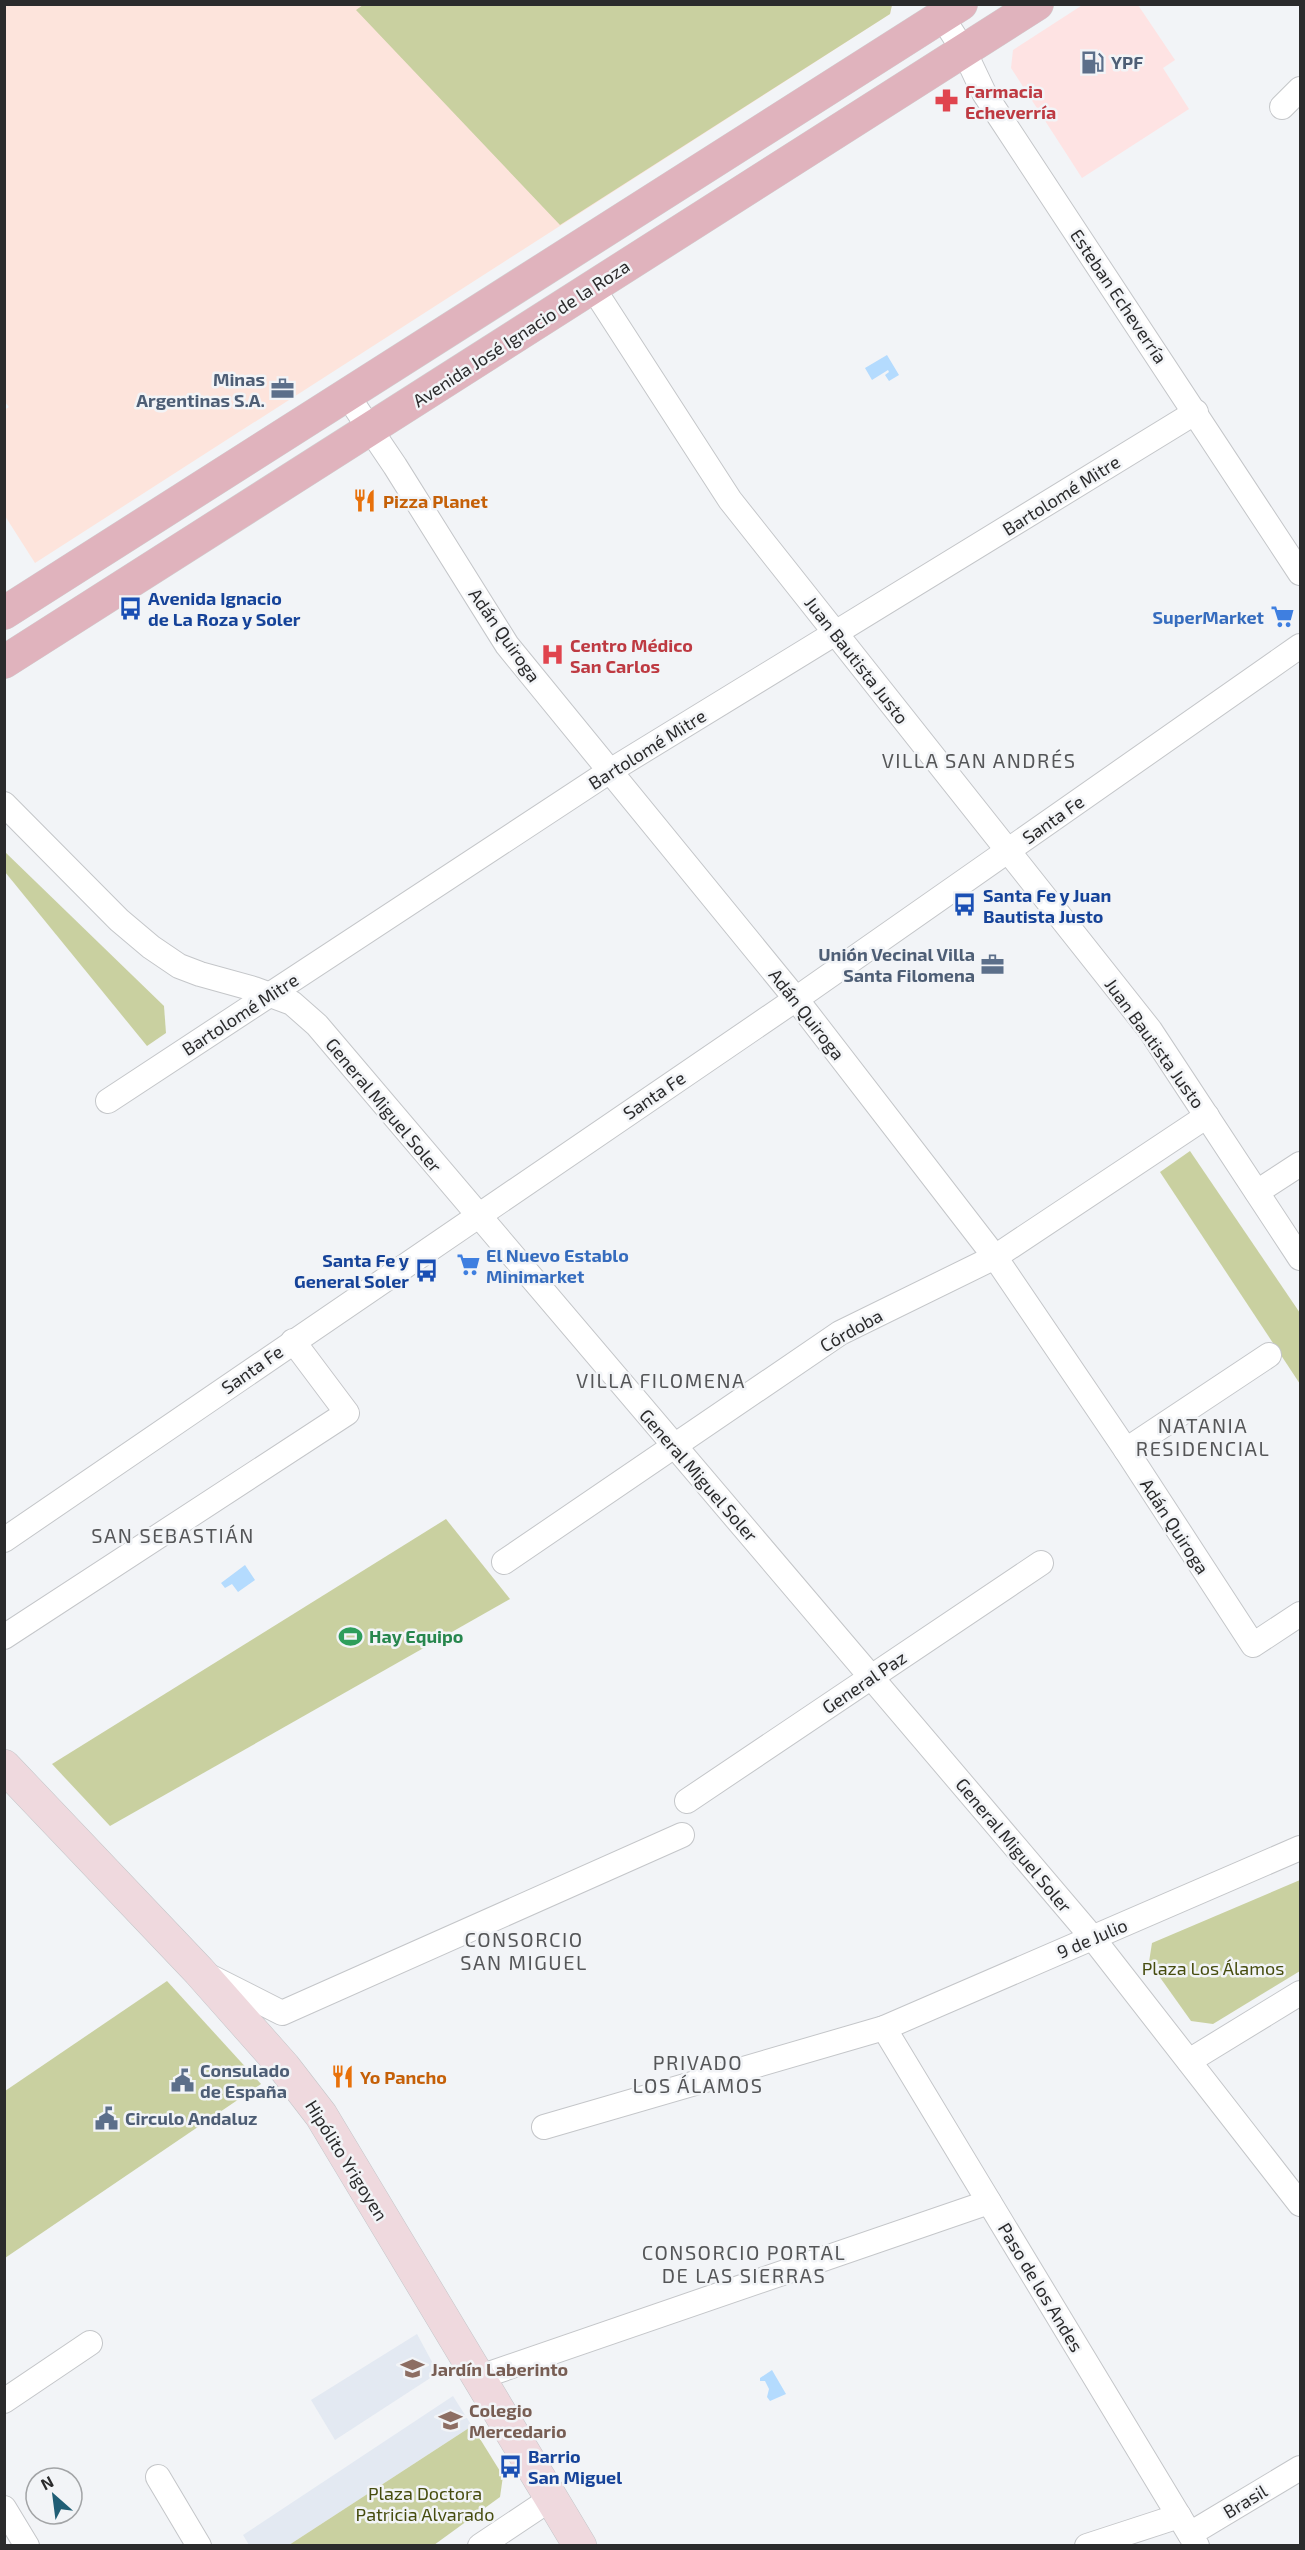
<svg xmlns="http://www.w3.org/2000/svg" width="1305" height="2550" font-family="'Exo 2',sans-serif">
<rect width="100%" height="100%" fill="#f2f4f7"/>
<path fill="#fee3e3" d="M1084 4 1138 5 1175 60 1163 68 1189 109 1082 178 1011 68 1013 50Z"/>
<path fill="#fde4dc" d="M4 5H892L890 14 35 563 5 516 4 410 9 407 4 401Z"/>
<g fill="#e3e9f2">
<path d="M417 2334 438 2373 335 2440 311 2400Z"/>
<path d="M453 2396 472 2426 289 2545H249L243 2535Z"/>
</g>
<g fill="#c9d0a0">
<path d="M363 5V4L892 5 890 14 560 225 356 10Z"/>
<path d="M4 851 164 1006 166 1033 147 1046 5 872Z"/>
<path d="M1190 1151 1300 1313V1384L1160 1172Z"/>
<path d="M446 1519 510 1599 110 1826 52 1764Z"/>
<path d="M1300 1880V1971L1213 2024 1191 2021 1149 1962 1152 1943Z"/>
<path d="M167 1981 261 2084 5 2258V2091Z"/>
<path d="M472 2426 503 2476 500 2497 434 2545H289Z"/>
</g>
<g fill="#b4dbfe">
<path d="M887 355 899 375 889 381 885 375 889 372 888 370 872 380 865 368Z"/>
<path d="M245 1565 255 1580 238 1592 232 1584 225 1588 221 1583Z"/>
<path d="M772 2370 786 2394 770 2401 767 2397 769 2389 765 2381H760V2378Z"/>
</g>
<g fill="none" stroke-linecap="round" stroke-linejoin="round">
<defs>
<g id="minor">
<path d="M942 17 964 51 984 93 1300 573"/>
<path d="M1282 107 1300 89"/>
<path d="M593 288 730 500 1150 1030 1300 1258"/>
<path d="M347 395 395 466 507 645 796 999 995 1257 1126 1450 1253 1645 1300 1614"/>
<path d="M4 804 119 920 151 947 179 966 200 974 254 989 292 1003 317 1025 1092 1937 1300 2204"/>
<path d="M108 1101 610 771 1196 412"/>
<path d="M1257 1192 1300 1164"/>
<path d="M1126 1450 1269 1355"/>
<path d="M4 1540 796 999 1300 646"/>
<path d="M504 1562 840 1333 995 1257 1207 1116"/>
<path d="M4 1637 347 1413 293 1341"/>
<path d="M687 1801 1041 1563"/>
<path d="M209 1976 282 2013 682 1835"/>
<path d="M884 2028 1197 2546"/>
<path d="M1189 2061 1300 1993"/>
<path d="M544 2127 884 2028 1300 1848"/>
<path d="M480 2377 989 2202"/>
<path d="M4 2401 90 2343"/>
<path d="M158 2477 199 2546"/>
<path d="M4 2508 27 2546"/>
<path d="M1190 2534 1300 2468"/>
<path d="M480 2546 552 2498"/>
<path d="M1087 2546 1179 2516"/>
</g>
<path id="secondary" d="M4 1766 199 1971 284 2067 321 2115 580 2546"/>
<g id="primary">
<path d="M4 613 961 4"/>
<path d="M4 662 1037 4"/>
</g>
</defs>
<use href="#minor" stroke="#c4c6c9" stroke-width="26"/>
<use href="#secondary" stroke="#c4c6c9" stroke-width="34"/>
<use href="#primary" stroke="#d0d0d1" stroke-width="34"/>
<use href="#minor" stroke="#fff" stroke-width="24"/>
<use href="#secondary" stroke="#efd9de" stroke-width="33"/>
<use href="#primary" stroke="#e0b3bd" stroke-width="33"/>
</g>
<defs>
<symbol id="fuel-bare" viewBox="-9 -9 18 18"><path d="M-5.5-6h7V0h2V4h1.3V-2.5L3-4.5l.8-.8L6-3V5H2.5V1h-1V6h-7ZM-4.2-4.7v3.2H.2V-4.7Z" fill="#5c6f8a" stroke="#f2f4f7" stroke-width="2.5" paint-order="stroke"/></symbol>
<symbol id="pharmacy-bare" viewBox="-9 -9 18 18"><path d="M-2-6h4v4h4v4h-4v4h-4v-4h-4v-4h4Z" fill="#e0444e" stroke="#f2f4f7" stroke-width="2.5" paint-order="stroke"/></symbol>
<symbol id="office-bare" viewBox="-9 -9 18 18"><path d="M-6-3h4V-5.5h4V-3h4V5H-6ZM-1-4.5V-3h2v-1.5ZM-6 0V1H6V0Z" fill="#5c6f8a" stroke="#f2f4f7" stroke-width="2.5" paint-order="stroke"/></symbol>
<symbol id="restaurant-bare" viewBox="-9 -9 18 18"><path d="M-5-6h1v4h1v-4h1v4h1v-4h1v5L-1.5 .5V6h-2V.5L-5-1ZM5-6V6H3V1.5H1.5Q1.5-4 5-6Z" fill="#e8710a" stroke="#f2f4f7" stroke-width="2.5" paint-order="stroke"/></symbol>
<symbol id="bus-bare" viewBox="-9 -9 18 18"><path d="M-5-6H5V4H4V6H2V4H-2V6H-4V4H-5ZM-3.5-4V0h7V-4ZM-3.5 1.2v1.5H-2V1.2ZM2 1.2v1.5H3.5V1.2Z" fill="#1a4fb4" stroke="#f2f4f7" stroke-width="2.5" paint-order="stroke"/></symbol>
<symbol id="supermarket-bare" viewBox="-9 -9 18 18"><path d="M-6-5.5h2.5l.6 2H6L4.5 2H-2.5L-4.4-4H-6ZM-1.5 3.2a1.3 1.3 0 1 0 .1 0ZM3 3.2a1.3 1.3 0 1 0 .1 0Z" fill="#3f7fe0" stroke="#f2f4f7" stroke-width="2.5" paint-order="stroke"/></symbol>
<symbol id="hospital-bare" viewBox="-9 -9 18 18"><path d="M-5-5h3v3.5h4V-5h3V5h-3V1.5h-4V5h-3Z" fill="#e0444e" stroke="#f2f4f7" stroke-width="2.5" paint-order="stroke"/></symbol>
<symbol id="stadium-bare" viewBox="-9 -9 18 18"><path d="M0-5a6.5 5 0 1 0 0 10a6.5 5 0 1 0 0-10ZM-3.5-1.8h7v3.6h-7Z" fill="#2e9e5b" stroke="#f2f4f7" stroke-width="2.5" paint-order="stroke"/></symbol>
<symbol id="civic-bare" viewBox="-9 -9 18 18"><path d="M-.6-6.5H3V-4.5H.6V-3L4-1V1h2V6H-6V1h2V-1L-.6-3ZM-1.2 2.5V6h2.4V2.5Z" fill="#5c6f8a" stroke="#f2f4f7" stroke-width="2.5" paint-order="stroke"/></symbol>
<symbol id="school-bare" viewBox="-9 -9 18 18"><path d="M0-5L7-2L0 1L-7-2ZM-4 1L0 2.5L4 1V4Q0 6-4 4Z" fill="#8d6e63" stroke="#f2f4f7" stroke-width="2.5" paint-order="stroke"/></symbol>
</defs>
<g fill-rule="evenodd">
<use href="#fuel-bare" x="1076" y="46" width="33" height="33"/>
<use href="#pharmacy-bare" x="930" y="84" width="33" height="33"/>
<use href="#office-bare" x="266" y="372" width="33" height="33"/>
<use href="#restaurant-bare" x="348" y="484" width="33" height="33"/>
<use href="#bus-bare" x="114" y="592" width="33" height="33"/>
<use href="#supermarket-bare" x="1266" y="600" width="33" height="33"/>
<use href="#hospital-bare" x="536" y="638" width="33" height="33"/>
<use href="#bus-bare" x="948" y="888" width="33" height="33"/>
<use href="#office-bare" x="976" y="948" width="33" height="33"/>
<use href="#supermarket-bare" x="452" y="1248" width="33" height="33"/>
<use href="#bus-bare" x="410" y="1254" width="33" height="33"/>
<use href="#stadium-bare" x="334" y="1620" width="33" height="33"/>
<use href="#restaurant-bare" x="326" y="2060" width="33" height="33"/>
<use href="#civic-bare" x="166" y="2064" width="33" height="33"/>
<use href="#civic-bare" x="90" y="2102" width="33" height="33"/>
<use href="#school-bare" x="396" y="2352" width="33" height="33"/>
<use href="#school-bare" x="434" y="2404" width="33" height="33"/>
<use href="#bus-bare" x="494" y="2450" width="33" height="33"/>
</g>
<g text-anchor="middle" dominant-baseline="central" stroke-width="5" stroke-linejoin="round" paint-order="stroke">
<g font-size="18" font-weight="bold" fill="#4e5e75" stroke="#f2f4f7" text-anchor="start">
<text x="1111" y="62">YPF</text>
<text x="265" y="379" text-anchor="end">Minas<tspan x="265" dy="21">Argentinas S.A.</tspan></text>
<text x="975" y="954" text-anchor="end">Unión Vecinal Villa<tspan x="975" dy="21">Santa Filomena</tspan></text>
<text x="200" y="2070">Consulado<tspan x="200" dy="21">de España</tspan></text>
<text x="125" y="2118">Circulo Andaluz</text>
</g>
<g font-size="18" font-weight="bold" fill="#be3a42" stroke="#f2f4f7" text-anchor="start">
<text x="965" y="91">Farmacia<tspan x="965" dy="21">Echeverría</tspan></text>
<text x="570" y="645">Centro Médico<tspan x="570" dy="21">San Carlos</tspan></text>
</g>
<g font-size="18" fill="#2b2b2c" stroke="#f2f4f7">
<text transform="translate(1119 296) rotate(56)">Esteban Echeverría</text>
<text transform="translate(521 333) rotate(-33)">Avenida José Ignacio de la Roza</text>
<text transform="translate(1061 495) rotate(-32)">Bartolomé Mitre</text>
<text transform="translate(505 635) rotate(55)">Adán Quiroga</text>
<text transform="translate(857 660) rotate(52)">Juan Bautista Justo</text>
<text transform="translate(647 749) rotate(-32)">Bartolomé Mitre</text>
<text transform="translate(1053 819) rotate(-35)">Santa Fe</text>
<text transform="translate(240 1014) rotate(-33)">Bartolomé Mitre</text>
<text transform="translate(807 1014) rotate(52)">Adán Quiroga</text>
<text transform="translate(1155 1043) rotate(54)">Juan Bautista Justo</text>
<text transform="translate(654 1095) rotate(-34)">Santa Fe</text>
<text transform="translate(384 1105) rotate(50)">General Miguel Soler</text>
<text transform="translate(851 1330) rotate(-29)">Córdoba</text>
<text transform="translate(252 1369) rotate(-35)">Santa Fe</text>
<text transform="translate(699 1475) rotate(49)">General Miguel Soler</text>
<text transform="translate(1175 1526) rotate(57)">Adán Quiroga</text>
<text transform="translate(864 1682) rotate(-34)">General Paz</text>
<text transform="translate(1014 1845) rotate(50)">General Miguel Soler</text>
<text transform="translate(1092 1938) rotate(-23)">9 de Julio</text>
<text transform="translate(347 2160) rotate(58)">Hipólito Yrigoyen</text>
<text transform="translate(1041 2287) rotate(59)">Paso de los Andes</text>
<text transform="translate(1245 2501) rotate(-31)">Brasil</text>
</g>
<g font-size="18" font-weight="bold" fill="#c56008" stroke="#f2f4f7" text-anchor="start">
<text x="383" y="501">Pizza Planet</text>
<text x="360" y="2077">Yo Pancho</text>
</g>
<g font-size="18" font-weight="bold" fill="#164399" stroke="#f2f4f7" text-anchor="start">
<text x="148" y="598">Avenida Ignacio<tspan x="148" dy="21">de La Roza y Soler</tspan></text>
<text x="983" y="895">Santa Fe y Juan<tspan x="983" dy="21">Bautista Justo</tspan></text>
<text x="409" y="1260" text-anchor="end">Santa Fe y<tspan x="409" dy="21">General Soler</tspan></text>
<text x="528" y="2456">Barrio<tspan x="528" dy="21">San Miguel</tspan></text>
</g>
<g font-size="18" font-weight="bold" fill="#366cbe" stroke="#f2f4f7" text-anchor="end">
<text x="1264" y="617">SuperMarket</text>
<text x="486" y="1255" text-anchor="start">El Nuevo Establo<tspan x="486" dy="21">Minimarket</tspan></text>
</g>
<g font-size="18" font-weight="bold" fill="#27864d" stroke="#f2f4f7" text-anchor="start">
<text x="369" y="1636">Hay Equipo</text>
</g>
<g font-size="18" fill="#464c0e" stroke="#f2f4f7">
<text x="1213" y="1968">Plaza Los Álamos</text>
<text x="425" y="2493">Plaza Doctora<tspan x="425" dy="21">Patricia Alvarado</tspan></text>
</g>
<g font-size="18" font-weight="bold" fill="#785e54" stroke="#f2f4f7" text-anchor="start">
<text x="431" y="2369">Jardín Laberinto</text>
<text x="469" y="2410">Colegio<tspan x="469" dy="21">Mercedario</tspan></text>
</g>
<g font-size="20" letter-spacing="1.5" fill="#555658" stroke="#f2f4f7">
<text x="979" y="760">VILLA SAN ANDRÉS</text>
<text x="661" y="1380">VILLA FILOMENA</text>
<text x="1203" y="1425">NATANIA<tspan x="1203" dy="23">RESIDENCIAL</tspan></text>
<text x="173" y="1535">SAN SEBASTIÁN</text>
<text x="524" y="1939">CONSORCIO<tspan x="524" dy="23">SAN MIGUEL</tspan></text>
<text x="698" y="2062">PRIVADO<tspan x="698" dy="23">LOS ÁLAMOS</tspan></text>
<text x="744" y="2252">CONSORCIO PORTAL<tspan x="744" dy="23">DE LAS SIERRAS</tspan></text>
</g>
</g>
<rect width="1305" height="2550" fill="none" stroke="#2b2b2c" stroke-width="12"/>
<g transform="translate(54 2496) rotate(332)"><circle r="28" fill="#f2f4f7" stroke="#a2a4a6" stroke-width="1.5"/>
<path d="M0-4.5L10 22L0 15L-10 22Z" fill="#205e75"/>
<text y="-9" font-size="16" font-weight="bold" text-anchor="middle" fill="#2b2b2c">N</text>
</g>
</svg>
